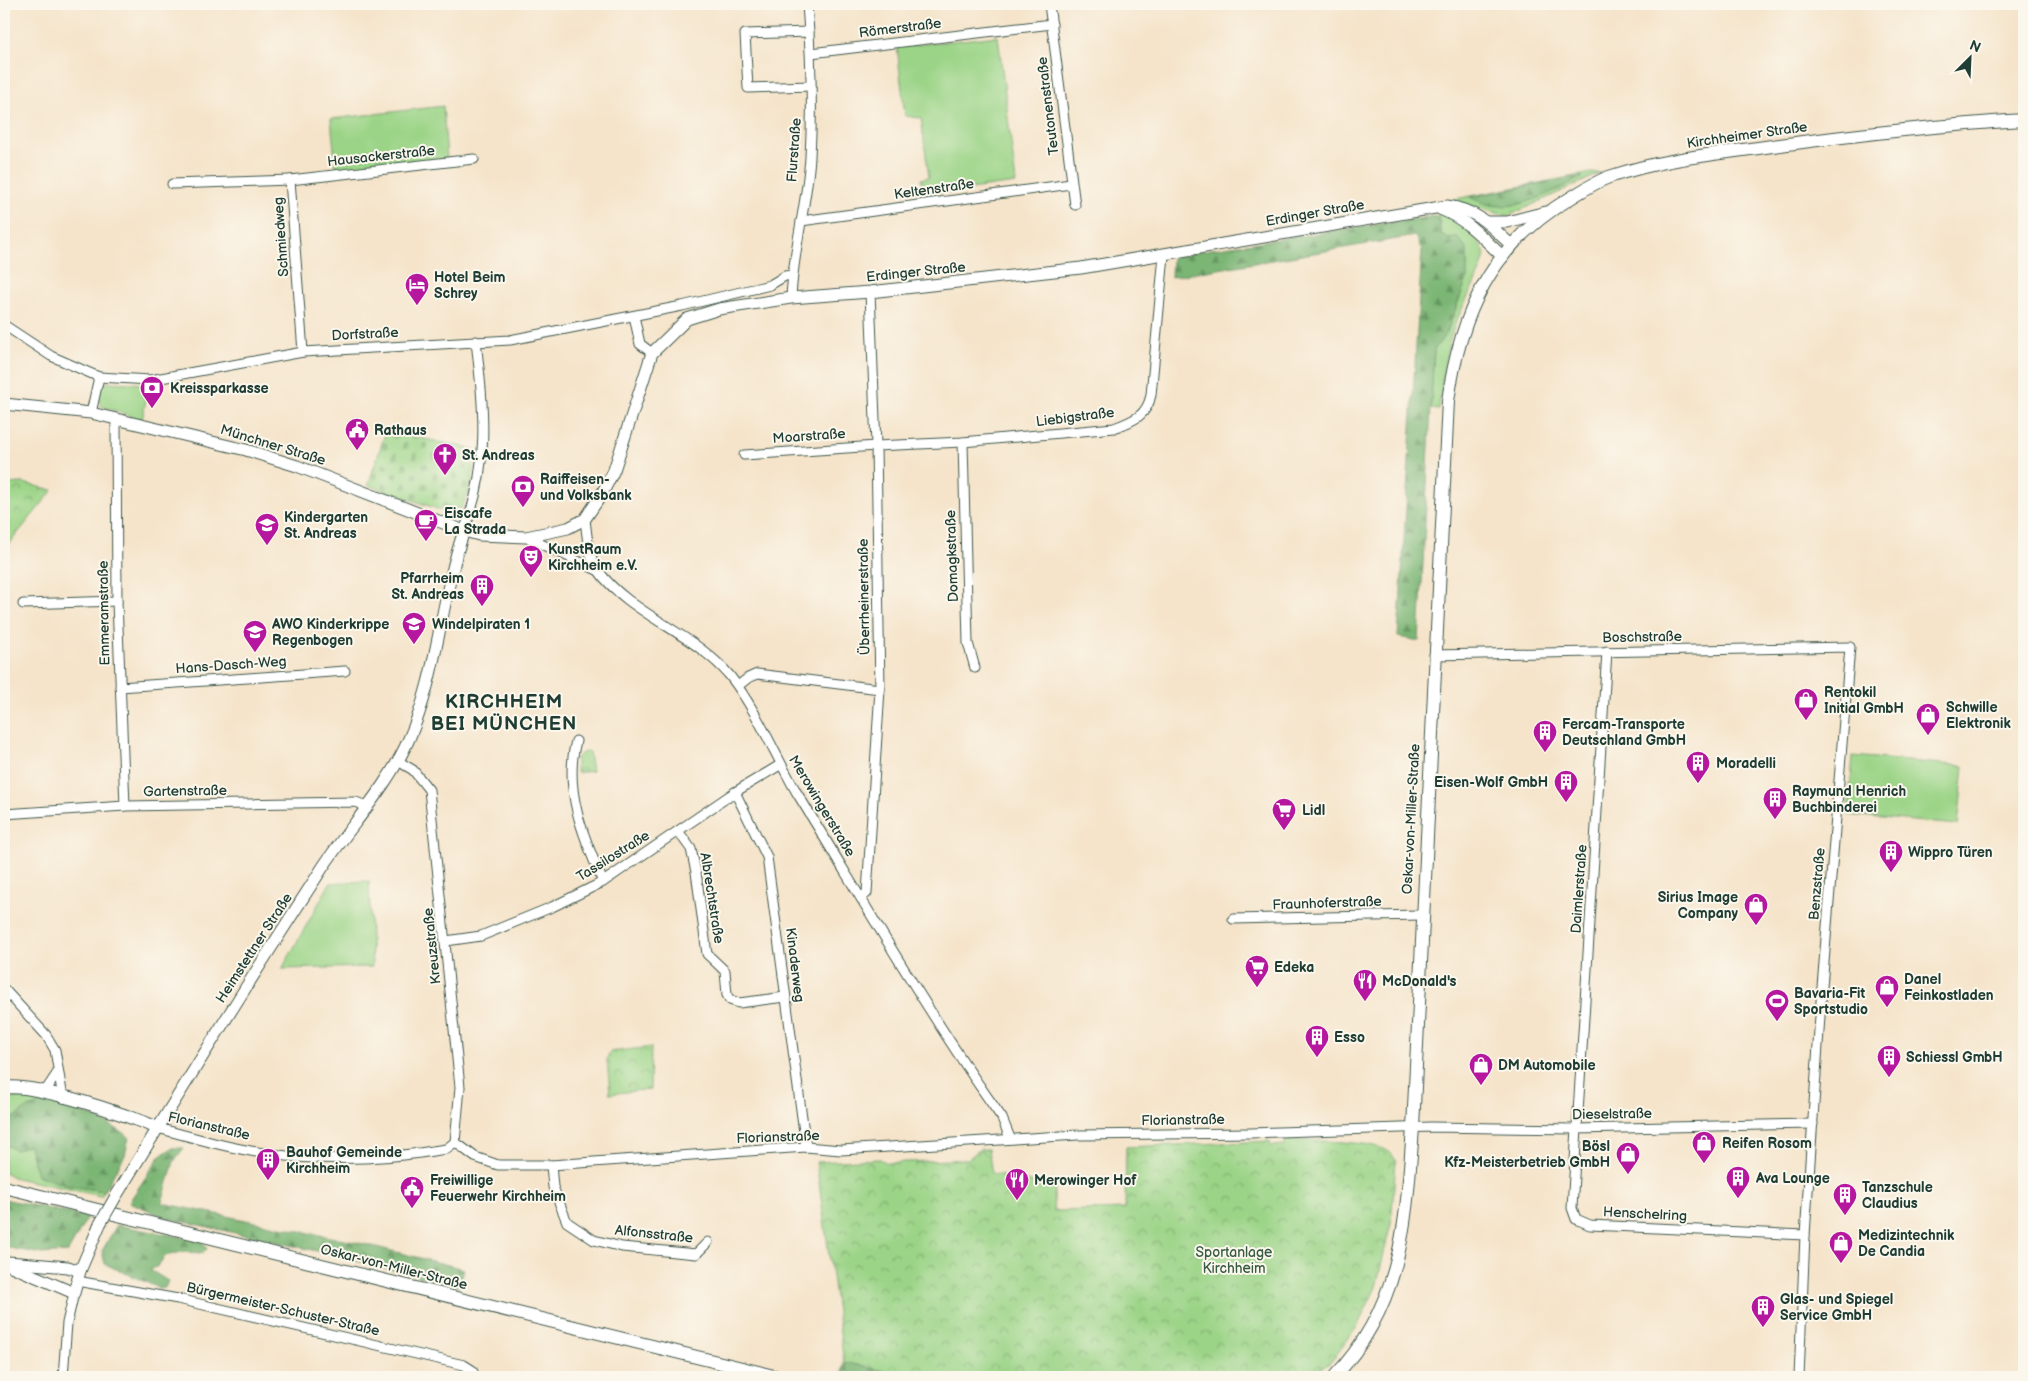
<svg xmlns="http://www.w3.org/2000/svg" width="2028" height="1381" font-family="'Balsamiq Sans',sans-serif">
<defs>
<pattern id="forest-firs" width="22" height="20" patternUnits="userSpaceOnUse" patternTransform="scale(1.25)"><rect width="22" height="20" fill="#7cb674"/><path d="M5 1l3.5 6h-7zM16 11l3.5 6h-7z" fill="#659560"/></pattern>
<pattern id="cemetery-stones" width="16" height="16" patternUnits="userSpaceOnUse" patternTransform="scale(1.25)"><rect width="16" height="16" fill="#9bd487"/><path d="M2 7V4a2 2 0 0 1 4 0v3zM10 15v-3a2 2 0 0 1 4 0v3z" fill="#7ead6f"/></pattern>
<pattern id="park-crowns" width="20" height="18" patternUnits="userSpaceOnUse" patternTransform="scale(1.25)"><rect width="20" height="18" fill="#9bd487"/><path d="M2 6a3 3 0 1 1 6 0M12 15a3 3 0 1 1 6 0" fill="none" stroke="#7ead6f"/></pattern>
</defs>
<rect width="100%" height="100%" fill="#fbf7ec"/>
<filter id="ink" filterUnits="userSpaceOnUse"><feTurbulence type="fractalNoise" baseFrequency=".02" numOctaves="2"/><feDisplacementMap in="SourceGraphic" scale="10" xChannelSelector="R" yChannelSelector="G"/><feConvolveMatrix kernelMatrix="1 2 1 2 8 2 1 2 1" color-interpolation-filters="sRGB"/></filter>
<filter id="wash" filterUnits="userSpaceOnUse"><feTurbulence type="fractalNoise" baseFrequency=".0096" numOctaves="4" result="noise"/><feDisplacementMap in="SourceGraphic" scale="20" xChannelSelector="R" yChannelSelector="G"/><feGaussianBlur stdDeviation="1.12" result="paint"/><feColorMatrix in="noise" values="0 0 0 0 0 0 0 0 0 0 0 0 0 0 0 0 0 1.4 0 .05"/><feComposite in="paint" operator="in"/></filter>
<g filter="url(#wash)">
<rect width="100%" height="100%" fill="#f5e4ca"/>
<g fill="#9bd487" stroke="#5d885e">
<path d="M998 36 1016 183 923 195 921 179 929 177 921 118 905 116 897 47Z"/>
<path d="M443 106 447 159 336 170 331 119Z"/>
<path d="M1591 173H1601L1508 216 1450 200Z"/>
<path d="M1438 213C1456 220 1480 235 1485 255 1479 281 1462 304 1453 330 1444 356 1442 383 1439 410L1430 409 1434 350 1447 332 1467 278V248L1441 234Z"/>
<path d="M109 382 149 384 142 420 101 406 99 401 101 386Z"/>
<path d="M1853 756 1964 766 1958 825 1848 815Z"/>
<path d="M369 881 372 967 282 969 330 883Z"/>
<path d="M34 1097 58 1105C32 1102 23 1111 4 1126V1098Z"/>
<path d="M4 1144 16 1150 29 1144 32 1159 64 1185 104 1191 101 1196 15 1178 4 1172Z"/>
</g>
<g fill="url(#forest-firs)" stroke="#4e7a54">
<path d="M1578 176 1583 177C1546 194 1509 220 1470 197Z"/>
<path d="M1437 216 1441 234 1449 239 1457 237 1467 248V278L1447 332 1434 350 1419 641 1398 637 1422 250 1415 236 1171 277 1172 258 1211 249Z"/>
<path d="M41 1103C72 1106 104 1119 129 1137L125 1155 104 1191 64 1185 37 1175 29 1145 16 1150 4 1144V1126L25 1109Z"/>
<path d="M172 1148H184L174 1161 162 1203 364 1244 464 1269 460 1287 317 1251 167 1218 129 1202 160 1156Z"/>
<path d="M4 1199 82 1216 87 1218 68 1252 42 1254 4 1247Z"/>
<path d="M117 1225 201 1241 207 1249 203 1253 182 1252 165 1256 158 1266 150 1270 168 1281 165 1288H159L105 1264 102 1251Z"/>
<path d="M844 1362 911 1377H858L842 1373Z"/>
</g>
<path fill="url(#cemetery-stones)" stroke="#5d885e" d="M386 431 474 449 472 484 458 516 368 485Z"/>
<g fill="url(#park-crowns)" stroke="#5d885e">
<path d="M23 483 53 490 4 550V484Z"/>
<path d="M584 752H589L592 771 576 773V758Z"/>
<path d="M651 1047 650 1089 610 1094 607 1059 610 1052Z"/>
<path d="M1286 1140C1309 1141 1368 1140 1386 1150 1391 1152 1393 1156 1396 1161L1391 1223 1376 1287 1357 1327 1331 1362 1308 1377H911L844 1362 816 1162 880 1159 887 1163 968 1159 980 1149H988L992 1173 1055 1188 1053 1211 1125 1209 1126 1147 1270 1141V1146L1285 1145Z"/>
</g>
</g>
<g filter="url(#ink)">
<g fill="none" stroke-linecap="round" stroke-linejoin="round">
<defs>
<g id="minor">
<path d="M1049 4 1075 205"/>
<path d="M809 32 745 34 748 88 811 86"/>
<path d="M811 53 1052 24"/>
<path d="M290 180 474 159"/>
<path d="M172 184 290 180 303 352"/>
<path d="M801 221 1071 184"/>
<path d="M791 298C793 250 807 204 810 157 813 106 811 55 807 4"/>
<path d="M634 316 640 344 652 353"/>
<path d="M4 325 51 356 99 377 91 413"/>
<path d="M99 377 150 380 303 352 510 340 682 306 770 285 785 276 792 275"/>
<path d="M116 420 117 601 125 806"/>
<path d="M963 442 968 643 975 668"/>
<path d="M744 455 876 446 963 442 1114 428C1133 421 1147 416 1151 395L1164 255"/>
<path d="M585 519C587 535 588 557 598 570 628 613 696 634 730 676 756 709 775 755 797 793 864 902 928 1014 1002 1118L1010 1138"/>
<path d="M464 531C490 465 484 411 476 341"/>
<path d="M526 537 597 570"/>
<path d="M23 604 117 601"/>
<path d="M1607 651 1572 1208 1576 1219 1590 1225 1805 1235"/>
<path d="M1434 655 1850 647 1822 987 1805 1235 1799 1377"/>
<path d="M738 686 748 678 757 674 880 689"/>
<path d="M120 687 345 671"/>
<path d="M576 741C563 790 584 838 603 882"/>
<path d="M398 761 413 770 429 790 460 1087 455 1142"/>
<path d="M735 792 767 857 806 1147"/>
<path d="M4 814 125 806 356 802 366 806"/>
<path d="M678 831 691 849 696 872 707 954 725 971 727 995 730 1000 739 1003 785 997"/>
<path d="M861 898 867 893 880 689 876 446 870 292"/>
<path d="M1233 919 1421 915"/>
<path d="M446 941 481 936 552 907 603 882 735 792 780 765"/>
<path d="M4 989 46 1035 55 1050 63 1098"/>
<path d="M44 1093 58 1072"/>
<path d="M158 1128C194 1138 233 1149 270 1154 329 1162 388 1159 446 1149L455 1142 475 1157 498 1165H551L806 1147 841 1150 1078 1135 1251 1133 1431 1127 1576 1129 1813 1124"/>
<path d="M551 1165 553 1187 567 1222 594 1240 622 1247 696 1254 708 1242"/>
<path d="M77 1281 178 1299 464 1365 472 1370 475 1377"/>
<path d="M63 1377 67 1323 74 1293"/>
</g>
<g id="tertiary">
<path d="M1440 209C1466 219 1483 238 1503 257"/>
<path d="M1487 222H1507L1546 212"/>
<path d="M4 404 91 413 246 450 297 466 464 531 479 535 526 537 568 528 585 519 602 494 614 470 652 353 687 319 719 309 791 298 870 292 1081 268 1447 206C1477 210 1491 226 1512 246"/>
<path d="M116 1196C183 1087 251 978 321 870 349 827 387 788 408 741 438 676 440 599 464 531"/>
<path d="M8 1262 68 1267 80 1271"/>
<path d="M4 1263 74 1293 80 1271 100 1224"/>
</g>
<g id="secondary">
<path d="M4 1088C33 1082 129 1116 158 1128"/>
<path d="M4 1187 778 1377"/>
<path d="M1334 1377C1403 1305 1406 1221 1413 1128L1448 401C1460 314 1491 245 1569 199 1582 191 1595 182 1609 177 1664 158 1723 153 1780 145 1861 134 1942 125 2024 120"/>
</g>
</defs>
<use href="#minor" stroke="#3f564a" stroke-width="11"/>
<use href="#tertiary" stroke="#3f564a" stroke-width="13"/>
<use href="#secondary" stroke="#3f564a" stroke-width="14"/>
<use href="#minor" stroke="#fff" stroke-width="9"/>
<use href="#tertiary" stroke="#fff" stroke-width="11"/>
<use href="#secondary" stroke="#fff" stroke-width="12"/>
<defs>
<path id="tertiary-bridge" d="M100 1224 116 1196"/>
</defs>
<use href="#tertiary-bridge" stroke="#3f564a" stroke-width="13" stroke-linecap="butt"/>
<use href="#tertiary-bridge" stroke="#fff" stroke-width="11"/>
</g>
</g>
<defs>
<symbol id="hotel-pin" viewBox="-11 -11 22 30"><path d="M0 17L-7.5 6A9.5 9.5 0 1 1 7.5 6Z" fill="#b5179e" stroke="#fbf7ec"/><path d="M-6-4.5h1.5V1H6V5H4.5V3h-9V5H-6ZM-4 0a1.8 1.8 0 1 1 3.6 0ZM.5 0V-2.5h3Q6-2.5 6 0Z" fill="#fff"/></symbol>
<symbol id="bank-pin" viewBox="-11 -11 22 30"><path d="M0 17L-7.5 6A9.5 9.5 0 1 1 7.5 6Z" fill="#b5179e" stroke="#fbf7ec"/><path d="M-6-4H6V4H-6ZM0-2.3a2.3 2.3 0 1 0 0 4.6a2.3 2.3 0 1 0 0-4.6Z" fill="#fff"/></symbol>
<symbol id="civic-pin" viewBox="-11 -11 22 30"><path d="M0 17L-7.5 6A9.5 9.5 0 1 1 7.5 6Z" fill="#b5179e" stroke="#fbf7ec"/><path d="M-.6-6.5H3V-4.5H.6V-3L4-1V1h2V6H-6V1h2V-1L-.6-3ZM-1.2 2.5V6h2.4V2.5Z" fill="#fff"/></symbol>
<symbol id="church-pin" viewBox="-11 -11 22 30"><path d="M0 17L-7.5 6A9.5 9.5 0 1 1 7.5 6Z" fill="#b5179e" stroke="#fbf7ec"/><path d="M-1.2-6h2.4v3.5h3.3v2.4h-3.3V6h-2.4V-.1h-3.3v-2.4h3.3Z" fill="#fff"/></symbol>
<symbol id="cafe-pin" viewBox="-11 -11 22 30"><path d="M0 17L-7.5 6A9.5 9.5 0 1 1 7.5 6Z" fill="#b5179e" stroke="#fbf7ec"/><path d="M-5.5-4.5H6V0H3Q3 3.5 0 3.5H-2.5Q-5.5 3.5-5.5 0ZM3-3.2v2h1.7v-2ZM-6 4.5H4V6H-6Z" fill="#fff"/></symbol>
<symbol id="school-pin" viewBox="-11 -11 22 30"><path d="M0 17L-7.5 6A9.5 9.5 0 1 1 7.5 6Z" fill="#b5179e" stroke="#fbf7ec"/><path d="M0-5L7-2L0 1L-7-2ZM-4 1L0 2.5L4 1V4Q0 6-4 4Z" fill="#fff"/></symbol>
<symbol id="theatre-pin" viewBox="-11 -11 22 30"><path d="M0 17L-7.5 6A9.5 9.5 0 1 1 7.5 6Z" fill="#b5179e" stroke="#fbf7ec"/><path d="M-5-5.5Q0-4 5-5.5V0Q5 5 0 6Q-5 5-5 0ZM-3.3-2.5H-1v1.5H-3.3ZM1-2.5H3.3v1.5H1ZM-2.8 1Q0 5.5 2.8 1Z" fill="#fff"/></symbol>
<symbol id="building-pin" viewBox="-11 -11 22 30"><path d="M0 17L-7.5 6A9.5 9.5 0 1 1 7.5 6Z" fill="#b5179e" stroke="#fbf7ec"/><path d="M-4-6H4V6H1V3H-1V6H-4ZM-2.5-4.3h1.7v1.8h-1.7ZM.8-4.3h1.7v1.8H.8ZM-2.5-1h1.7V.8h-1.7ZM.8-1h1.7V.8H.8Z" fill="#fff"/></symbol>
<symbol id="shop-pin" viewBox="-11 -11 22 30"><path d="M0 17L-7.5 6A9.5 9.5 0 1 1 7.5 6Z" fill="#b5179e" stroke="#fbf7ec"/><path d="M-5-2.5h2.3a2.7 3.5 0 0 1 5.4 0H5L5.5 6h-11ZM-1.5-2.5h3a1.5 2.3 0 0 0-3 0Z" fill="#fff"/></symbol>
<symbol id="supermarket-pin" viewBox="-11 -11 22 30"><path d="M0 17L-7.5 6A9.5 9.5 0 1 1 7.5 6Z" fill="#b5179e" stroke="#fbf7ec"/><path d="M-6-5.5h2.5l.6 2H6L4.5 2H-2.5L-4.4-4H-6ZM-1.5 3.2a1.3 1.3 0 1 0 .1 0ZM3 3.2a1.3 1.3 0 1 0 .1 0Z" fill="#fff"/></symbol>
<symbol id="restaurant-pin" viewBox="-11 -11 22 30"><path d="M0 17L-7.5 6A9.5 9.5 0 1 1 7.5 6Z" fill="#b5179e" stroke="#fbf7ec"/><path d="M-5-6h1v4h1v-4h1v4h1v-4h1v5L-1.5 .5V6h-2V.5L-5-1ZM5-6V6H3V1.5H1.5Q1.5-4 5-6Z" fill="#fff"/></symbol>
<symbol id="stadium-pin" viewBox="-11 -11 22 30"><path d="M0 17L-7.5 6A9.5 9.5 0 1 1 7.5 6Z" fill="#b5179e" stroke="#fbf7ec"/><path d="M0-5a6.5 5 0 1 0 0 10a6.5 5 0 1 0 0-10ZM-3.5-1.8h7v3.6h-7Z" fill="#fff"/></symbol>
</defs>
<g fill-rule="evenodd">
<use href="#hotel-pin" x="403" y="271" width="28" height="38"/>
<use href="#bank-pin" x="138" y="374" width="28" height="38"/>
<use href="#civic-pin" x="343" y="416" width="28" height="38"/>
<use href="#church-pin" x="431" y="441" width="28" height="38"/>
<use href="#bank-pin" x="509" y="473" width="28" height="38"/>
<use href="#cafe-pin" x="412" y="507" width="28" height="38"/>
<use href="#school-pin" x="253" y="511" width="28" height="38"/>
<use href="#theatre-pin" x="517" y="543" width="28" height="38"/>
<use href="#building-pin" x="468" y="572" width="28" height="38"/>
<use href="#school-pin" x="400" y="610" width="28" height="38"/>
<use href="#school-pin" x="241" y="618" width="28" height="38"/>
<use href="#shop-pin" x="1792" y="686" width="28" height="38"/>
<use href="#shop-pin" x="1914" y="701" width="28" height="38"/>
<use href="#building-pin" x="1531" y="718" width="28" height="38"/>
<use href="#building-pin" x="1684" y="749" width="28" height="38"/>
<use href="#building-pin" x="1552" y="768" width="28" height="38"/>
<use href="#building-pin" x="1761" y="785" width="28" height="38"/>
<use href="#supermarket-pin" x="1270" y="796" width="28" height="38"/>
<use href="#building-pin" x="1877" y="838" width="28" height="38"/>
<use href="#shop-pin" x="1742" y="891" width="28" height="38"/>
<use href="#supermarket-pin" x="1243" y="953" width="28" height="38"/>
<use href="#restaurant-pin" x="1351" y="967" width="28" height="38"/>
<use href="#shop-pin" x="1873" y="973" width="28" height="38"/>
<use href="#stadium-pin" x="1763" y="987" width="28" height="38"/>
<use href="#building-pin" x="1303" y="1023" width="28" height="38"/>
<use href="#building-pin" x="1875" y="1043" width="28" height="38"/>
<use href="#shop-pin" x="1467" y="1051" width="28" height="38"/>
<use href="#shop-pin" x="1690" y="1129" width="28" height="38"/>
<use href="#shop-pin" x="1614" y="1140" width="28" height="38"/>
<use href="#building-pin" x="254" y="1146" width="28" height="38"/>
<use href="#building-pin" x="1724" y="1164" width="28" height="38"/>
<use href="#restaurant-pin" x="1003" y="1166" width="28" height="38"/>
<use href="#civic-pin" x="398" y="1174" width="28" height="38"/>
<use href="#building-pin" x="1831" y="1181" width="28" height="38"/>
<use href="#shop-pin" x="1827" y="1229" width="28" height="38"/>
<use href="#building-pin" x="1749" y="1293" width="28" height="38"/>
</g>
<g text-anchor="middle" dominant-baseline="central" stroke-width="4" stroke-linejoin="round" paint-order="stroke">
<g font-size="14" fill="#1f3d34" stroke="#fbf7ec">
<text transform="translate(900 28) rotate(-7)">Römerstraße</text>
<text transform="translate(1048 106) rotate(-97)">Teutonenstraße</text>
<text transform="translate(1747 135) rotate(-8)">Kirchheimer Straße</text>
<text transform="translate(794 150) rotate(-86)">Flurstraße</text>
<text transform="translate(381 156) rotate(-6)">Hausackerstraße</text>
<text transform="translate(934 189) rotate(-8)">Keltenstraße</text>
<text transform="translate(1315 213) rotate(-10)">Erdinger Straße</text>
<text transform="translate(281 237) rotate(-94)">Schmiedweg</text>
<text transform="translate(916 272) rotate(-6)">Erdinger Straße</text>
<text transform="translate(365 334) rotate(-3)">Dorfstraße</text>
<text transform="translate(1075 417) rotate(-7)">Liebigstraße</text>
<text transform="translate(809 436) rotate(-4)">Moarstraße</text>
<text transform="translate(273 445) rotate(17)">Münchner Straße</text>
<text transform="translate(952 556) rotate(-92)">Domagkstraße</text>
<text transform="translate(864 597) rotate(-91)">Überrheinerstraße</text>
<text transform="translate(104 613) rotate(-91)">Emmeramstraße</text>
<text transform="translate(1642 637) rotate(-1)">Boschstraße</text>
<text transform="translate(231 665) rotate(-4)">Hans-Dasch-Weg</text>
<text transform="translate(185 791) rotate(-1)">Gartenstraße</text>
<text transform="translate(822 806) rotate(59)">Merowingerstraße</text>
<text transform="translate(1411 819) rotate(-87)">Oskar-von-Miller-Straße</text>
<text transform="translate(613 856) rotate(-32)">Tassilostraße</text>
<text transform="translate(1817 884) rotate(-85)">Benzstraße</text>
<text transform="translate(1579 889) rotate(-86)">Daimlerstraße</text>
<text transform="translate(712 898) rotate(81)">Albrechtstraße</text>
<text transform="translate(1327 903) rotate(-2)">Fraunhoferstraße</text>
<text transform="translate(432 946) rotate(-96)">Kreuzstraße</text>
<text transform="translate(254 948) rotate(-57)">Heimstettner Straße</text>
<text transform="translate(795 965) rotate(83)">Kinaderweg</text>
<text transform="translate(1612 1114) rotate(-1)">Dieselstraße</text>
<text transform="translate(1183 1120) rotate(-1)">Florianstraße</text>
<text transform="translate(209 1126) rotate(13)">Florianstraße</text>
<text transform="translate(778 1137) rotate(-2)">Florianstraße</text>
<text transform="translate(1645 1214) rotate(3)">Henschelring</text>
<text transform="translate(654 1234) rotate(6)">Alfonsstraße</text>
<text transform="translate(394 1267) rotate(14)">Oskar-von-Miller-Straße</text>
<text transform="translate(283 1309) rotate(13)">Bürgermeister-Schuster-Straße</text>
</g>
<g font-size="14" font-weight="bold" fill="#1f3d34" stroke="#fbf7ec" text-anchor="start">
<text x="434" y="277">Hotel Beim<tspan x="434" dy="16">Schrey</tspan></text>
<text x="170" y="388">Kreissparkasse</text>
<text x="374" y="430">Rathaus</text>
<text x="462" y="455">St. Andreas</text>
<text x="540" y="479">Raiffeisen-<tspan x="540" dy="16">und Volksbank</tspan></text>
<text x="444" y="513">Eiscafe<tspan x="444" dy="16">La Strada</tspan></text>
<text x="284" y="517">Kindergarten<tspan x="284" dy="16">St. Andreas</tspan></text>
<text x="548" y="549">KunstRaum<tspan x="548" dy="16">Kirchheim e.V.</tspan></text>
<text x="464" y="578" text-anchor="end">Pfarrheim<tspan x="464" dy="16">St. Andreas</tspan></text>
<text x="272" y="624">AWO Kinderkrippe<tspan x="272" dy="16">Regenbogen</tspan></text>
<text x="432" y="624">Windelpiraten 1</text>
<text x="1824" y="692">Rentokil<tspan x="1824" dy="16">Initial GmbH</tspan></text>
<text x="1946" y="707">Schwille<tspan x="1946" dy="16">Elektronik</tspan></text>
<text x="1562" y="724">Fercam-Transporte<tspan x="1562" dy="16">Deutschland GmbH</tspan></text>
<text x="1716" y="763">Moradelli</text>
<text x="1548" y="782" text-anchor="end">Eisen-Wolf GmbH</text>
<text x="1792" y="791">Raymund Henrich<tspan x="1792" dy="16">Buchbinderei</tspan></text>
<text x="1302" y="810">Lidl</text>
<text x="1908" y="852">Wippro Türen</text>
<text x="1738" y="897" text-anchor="end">Sirius Image<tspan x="1738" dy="16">Company</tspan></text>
<text x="1274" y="967">Edeka</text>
<text x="1904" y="979">Danel<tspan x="1904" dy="16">Feinkostladen</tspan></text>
<text x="1382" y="981">McDonald's</text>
<text x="1794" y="993">Bavaria-Fit<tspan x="1794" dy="16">Sportstudio</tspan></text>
<text x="1334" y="1037">Esso</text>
<text x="1906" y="1057">Schiessl GmbH</text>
<text x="1498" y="1065">DM Automobile</text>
<text x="1722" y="1143">Reifen Rosom</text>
<text x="1610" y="1146" text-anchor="end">Bösl<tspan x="1610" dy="16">Kfz-Meisterbetrieb GmbH</tspan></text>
<text x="286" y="1152">Bauhof Gemeinde<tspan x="286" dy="16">Kirchheim</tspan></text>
<text x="1756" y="1178">Ava Lounge</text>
<text x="430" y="1180">Freiwillige<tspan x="430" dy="16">Feuerwehr Kirchheim</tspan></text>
<text x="1034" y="1180">Merowinger Hof</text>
<text x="1862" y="1187">Tanzschule<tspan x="1862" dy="16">Claudius</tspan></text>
<text x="1858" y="1235">Medizintechnik<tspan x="1858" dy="16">De Candia</tspan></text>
<text x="1780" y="1299">Glas- und Spiegel<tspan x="1780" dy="16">Service GmbH</tspan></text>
</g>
<g font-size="14" fill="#385b45" stroke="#fbf7ec">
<text x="1234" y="1252">Sportanlage<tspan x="1234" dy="16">Kirchheim</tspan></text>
</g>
<g font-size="19" font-weight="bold" letter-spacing="1" fill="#1f3d34" stroke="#fbf7ec">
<text x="504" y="702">KIRCHHEIM<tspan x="504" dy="22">BEI MÜNCHEN</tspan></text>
</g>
</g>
<rect width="2028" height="1381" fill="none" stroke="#fbf7ec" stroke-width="20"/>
<g transform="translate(1970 58) rotate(24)" stroke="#fbf7ec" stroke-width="4" paint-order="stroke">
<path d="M0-4L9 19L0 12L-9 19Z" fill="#1f3d34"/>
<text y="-8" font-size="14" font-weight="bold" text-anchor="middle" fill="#1f3d34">N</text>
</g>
</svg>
